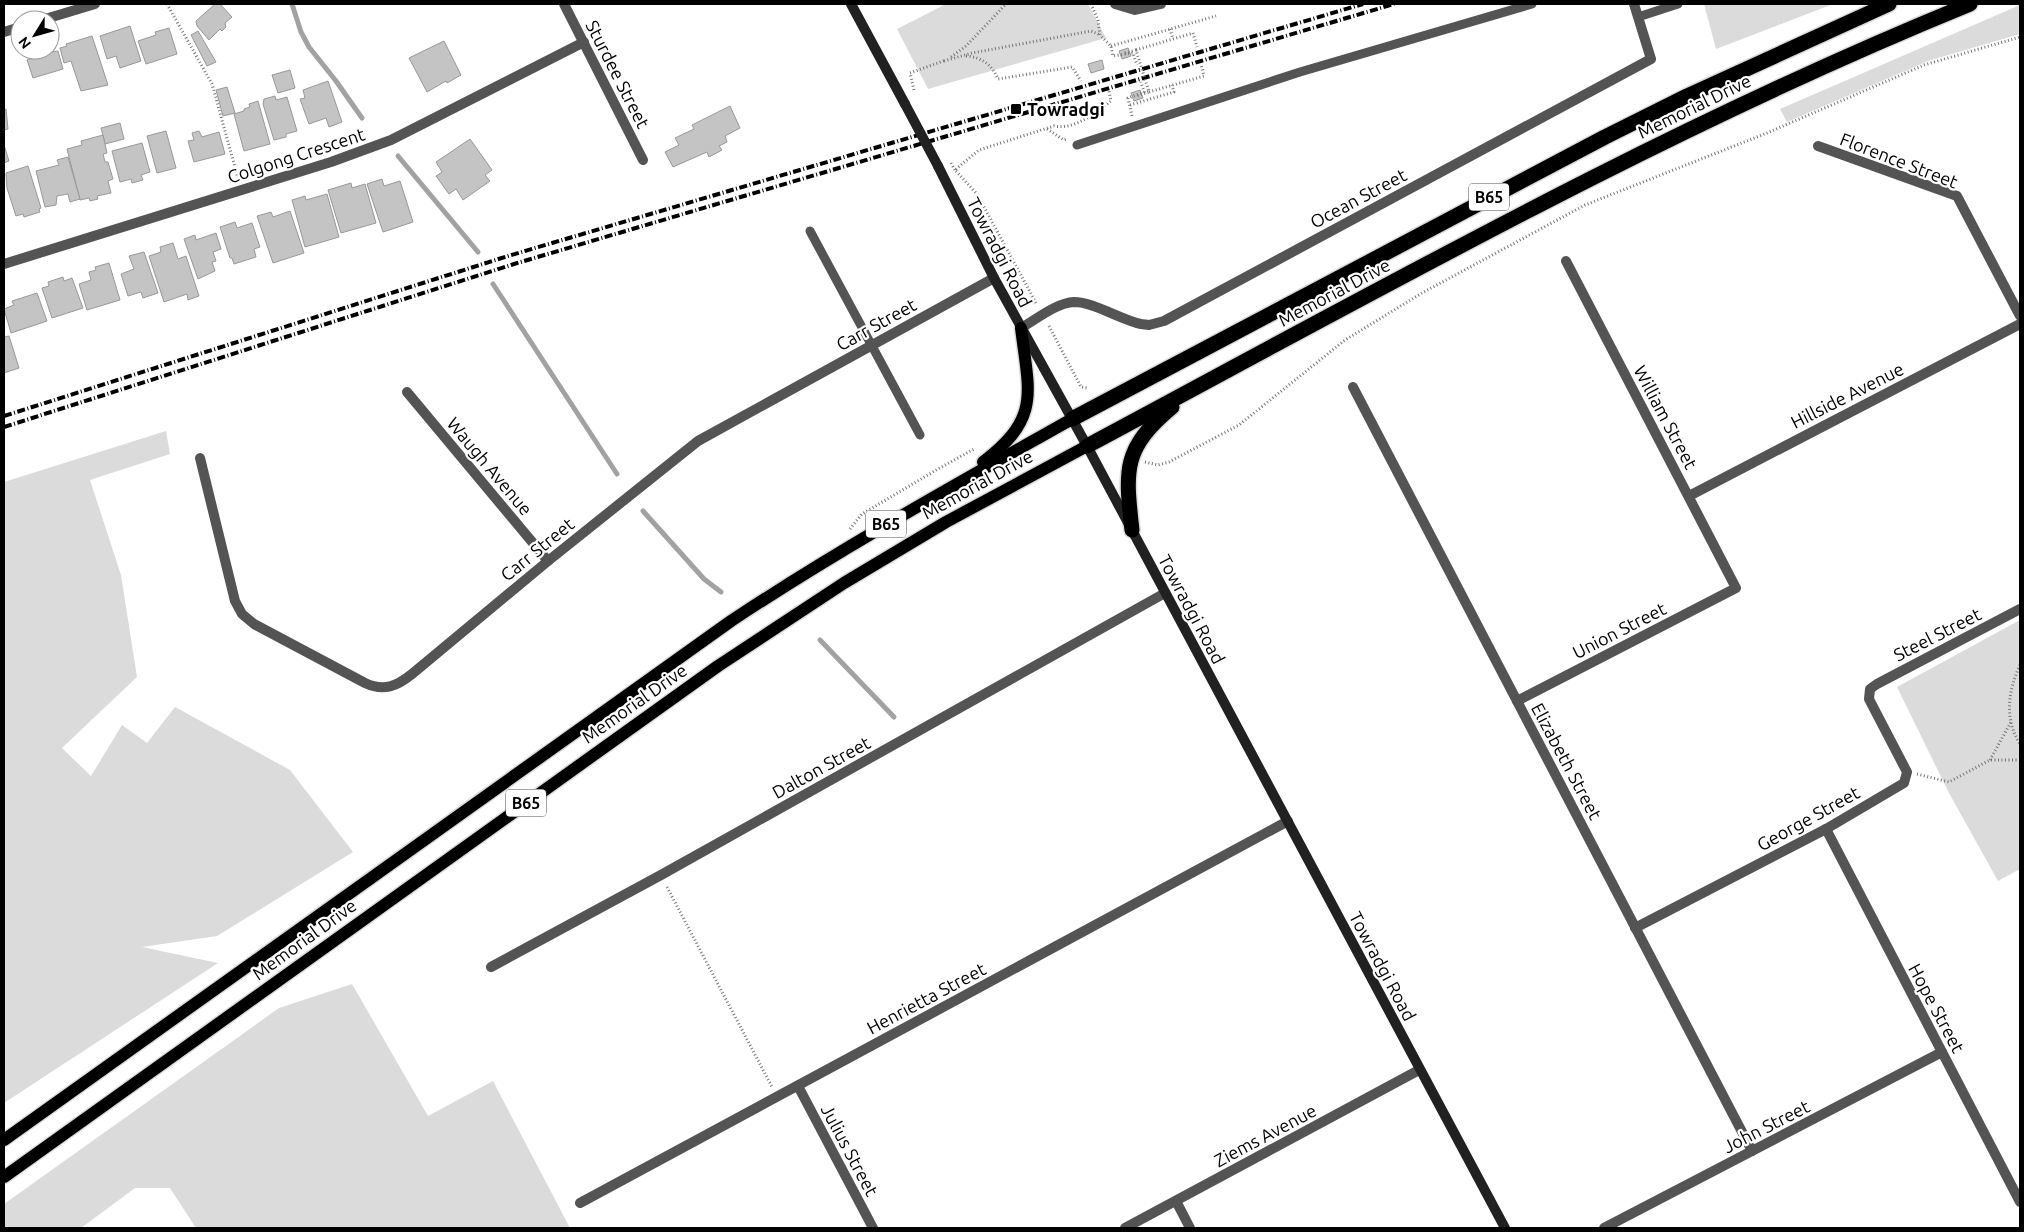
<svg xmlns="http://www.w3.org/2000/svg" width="2024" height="1232" font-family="Ubuntu,sans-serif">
<rect width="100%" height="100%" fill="#fff"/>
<g fill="#dbdbdb">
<path d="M946 4H1088L1106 38 928 89 897 29Z"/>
<path d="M1704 4H1833L1716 49Z"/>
<path d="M2020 5V34L1928 61 1787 122 1780 109Z"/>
<path d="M166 431 170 454 90 480 121 575 137 677 62 748 91 776 122 725 147 743 175 707 290 770 353 852 217 936 142 947 218 963 4 1103V482Z"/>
<path d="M2020 620V869L1998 881 1949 793 1897 687Z"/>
<path d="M352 984 428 1116 493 1081 570 1228H196L170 1188H135L81 1228H4V1204L279 1008Z"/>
</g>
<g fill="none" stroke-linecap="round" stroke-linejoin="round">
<g stroke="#a2a2a2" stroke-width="5">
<path d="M292 4 301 32 309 47 336 81 362 118"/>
<path d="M398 156 478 252"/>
<path d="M493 284 617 474"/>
<path d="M643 511 704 579 721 592"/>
<path d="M820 640 894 717"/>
</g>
</g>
<g fill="#c4c4c4" stroke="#989898">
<path d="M215 4H220L232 17 225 23 226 27 222 31 220 29 209 40 197 26 196 21Z"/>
<path d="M130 26 141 61 120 68 116 56 107 59 100 36Z"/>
<path d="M169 28 177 54 146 64 138 41 156 35 155 32Z"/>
<path d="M198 31 216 62 207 66 191 35Z"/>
<path d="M92 36 108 85 81 91 71 61 64 63 60 48 67 46 66 44Z"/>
<path d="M444 41 461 75 447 83 446 81 427 92 409 58Z"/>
<path d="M50 48 51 52 58 51 63 69 33 78 27 60 40 56 39 52 50 50Z"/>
<path d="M1128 48 1131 56 1122 59 1119 51Z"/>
<path d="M1102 60 1104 69 1091 73 1088 64Z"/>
<path d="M290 70 295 88 278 93 272 75Z"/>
<path d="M328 81 342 122 329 127 326 118 309 124 300 99 305 98 303 90Z"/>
<path d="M227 87 235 113 223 116 216 90Z"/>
<path d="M1140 90 1143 98 1134 101 1131 93Z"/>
<path d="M275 96 276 100 287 97 297 131 286 134V137L274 140 263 104 264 99Z"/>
<path d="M258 101 270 144 244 151 234 114 244 111V109L250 107 249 104Z"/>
<path d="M730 106 740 128 725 136 727 142 719 146 722 150 709 157 707 152 673 167 665 152 679 145 675 138 694 129 692 125Z"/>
<path d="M6 109 8 129 4 130V110Z"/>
<path d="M120 123 124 139 105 144 101 128Z"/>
<path d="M166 131 176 168 157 173 147 136Z"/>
<path d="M199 131 202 137 219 132 225 154 194 162 188 141 194 140 192 133Z"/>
<path d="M103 135 107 153 103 154 105 162H108L113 179 108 181 111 193 97 196 98 199 90 201 89 198 80 200 67 149 82 145 81 141Z"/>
<path d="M470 139 492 170 485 175 490 181 463 200 456 189 449 194 436 176 442 172 436 162Z"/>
<path d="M142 143 150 172 141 175 143 180 132 183 131 179 120 182 112 151Z"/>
<path d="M4 145 9 161 4 163Z"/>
<path d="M68 157 80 199 70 202 68 194 57 196 56 205 45 207 36 171 59 165 57 160Z"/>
<path d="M28 166 41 208 39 209 40 212 24 217 23 214 16 216 7 188 6 173Z"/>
<path d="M382 179 384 186 400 181 413 222 383 232 367 184Z"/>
<path d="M351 183 352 188 365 184 376 223 341 233 328 190Z"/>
<path d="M327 194 339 237 305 247 292 200 305 196 306 200Z"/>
<path d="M290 211 304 253 273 263 257 216 271 212 273 217Z"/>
<path d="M235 222 237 228 252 223 260 247 254 249 256 257 234 264 232 258H230L220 227Z"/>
<path d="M216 233 221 249 213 252 216 261 212 262 215 271 198 279 184 239 195 235 196 240Z"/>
<path d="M173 243 178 259 186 256 199 296 188 300 187 294 164 302 149 256 161 252 160 247Z"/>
<path d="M144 252 158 293 143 298 141 292 128 296 121 274 134 269 129 256Z"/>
<path d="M109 263 120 300 87 310 79 284 91 280 89 272 96 270 95 267Z"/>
<path d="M63 277 64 281 72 278 83 308 52 318 42 288 49 286 48 282Z"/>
<path d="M37 293 47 321 11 333 4 309 14 305 12 301Z"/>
<path d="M9 336 19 368 4 373V337Z"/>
</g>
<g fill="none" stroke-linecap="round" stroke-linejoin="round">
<defs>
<g id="primary">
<path d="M983 462C1041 418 1029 393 1021 328"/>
<path d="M4 1140 731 621C841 548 957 484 1072 419"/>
<path d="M4 1177 718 666 844 583 946 522 1087 446"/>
</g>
<g id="highway">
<path d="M1072 419 1605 137 1687 96 1889 4"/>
<path d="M1087 446C1377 291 1665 128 1970 4"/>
<path d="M1132 530C1125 469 1123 448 1172 407"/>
</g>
</defs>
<use href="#primary" stroke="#dbdbdb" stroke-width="15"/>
<use href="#highway" stroke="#dbdbdb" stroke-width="18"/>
<g stroke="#767676" stroke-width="3" stroke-dasharray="1 2.5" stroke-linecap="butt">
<path d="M167 4 212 84 238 178"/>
<path d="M1091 4 1098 20 1100 35 1111 46 1113 56 1133 53 1137 65"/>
<path d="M1170 29 1173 39"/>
<path d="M1111 46 1216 16"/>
<path d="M1136 50 1193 33 1197 47"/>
<path d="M966 56C982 57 992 65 998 79L1072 67 1081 81"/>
<path d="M951 57 966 46 1006 4"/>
<path d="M944 61 972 53 1091 31 1100 35"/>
<path d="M914 90 910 73 946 60"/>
<path d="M1149 92 1204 76 1201 64"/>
<path d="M1130 105 1174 92 1172 85"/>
<path d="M1132 116 1128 98 1144 92 1141 82"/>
<path d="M1047 129 1064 140 1067 139"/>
<path d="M1036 303 977 194 955 170 979 150 1054 126C1075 130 1095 113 1111 101L1109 91"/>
<path d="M1049 326 1081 387 1087 388"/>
<path d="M1145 462 1158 465 1169 462 1239 425 1345 340 1422 293 1585 205 1767 133 1924 65 2020 37"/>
<path d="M850 529 862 514 938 469 974 449"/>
<path d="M2020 665C2008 691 2004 719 2020 744"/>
<path d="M1990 760 2011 722"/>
<path d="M1917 774 1949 782 1990 760H2020"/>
<path d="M667 887 772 1087"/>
</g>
<g stroke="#545454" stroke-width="9">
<path d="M1638 17 1678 4"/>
<path d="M1077 145 1300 72 1532 4"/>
<path d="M810 231 920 435"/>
</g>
<g stroke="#545454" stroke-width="10">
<path d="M564 4 643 160"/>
<path d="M1115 4 1135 10 1161 4"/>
<path d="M42 20 95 4"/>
<path d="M4 32 20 27"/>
<path d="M1818 146 1957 196 2020 316"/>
<path d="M4 264 331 162 391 140 584 42"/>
<path d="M1021 328C1037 319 1056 303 1074 302 1094 302 1121 320 1141 324L1149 325 1164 321 1651 59 1634 4"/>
<path d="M1353 387 1752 1151"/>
<path d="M407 392 548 561"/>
<path d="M200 458 235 601 242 614 254 624 365 683C384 692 397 686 412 674L548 561 698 441 994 278"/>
<path d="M1689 496 2020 324"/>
<path d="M1517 701 1736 588 1566 261"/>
<path d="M1826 829 2020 1202"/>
<path d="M1635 928 1826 829 1904 783 1907 772 1869 699 1870 689 1877 684 2020 609"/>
<path d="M491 967 661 875 1165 593"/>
<path d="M798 1086 873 1228"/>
<path d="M1176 1201 1190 1228"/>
<path d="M580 1203 1288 821"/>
<path d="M1125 1228 1419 1070"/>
<path d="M1604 1228 1942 1052"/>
</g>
<g stroke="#212121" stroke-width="10">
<path d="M851 4 905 104"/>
<path d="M938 166 994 278 1087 446 1505 1228"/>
</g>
<use href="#primary" stroke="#000" stroke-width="12"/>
<use href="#highway" stroke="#000" stroke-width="15"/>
<g stroke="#000" stroke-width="4" stroke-dasharray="8 2.5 1 2.5" stroke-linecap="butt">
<path d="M4 416 508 256 1363 4"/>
<path d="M4 427 514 264 1394 4"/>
</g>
<g stroke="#767676" stroke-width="3" stroke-dasharray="1 2.5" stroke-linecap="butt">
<path d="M1125 53 1136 50 1149 92 1137 96"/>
<path d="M951 163 955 170"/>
</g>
<path stroke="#212121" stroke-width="10" d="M905 104 938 166"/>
</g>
<rect fill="#000" stroke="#fff" stroke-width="2" x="1010" y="103" width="12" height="12" rx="2.5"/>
<g text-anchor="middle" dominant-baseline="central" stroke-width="4.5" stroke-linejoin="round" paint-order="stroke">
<g fill="#fff" stroke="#4c4c4c" stroke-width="1">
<rect x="1469" y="183.5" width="40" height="27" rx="4"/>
<rect x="866" y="510.5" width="40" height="27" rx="4"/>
<rect x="506" y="789.5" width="40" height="27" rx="4"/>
</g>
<g font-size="16" font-weight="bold" fill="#000">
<text x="1489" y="197">B65</text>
<text x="886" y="524">B65</text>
<text x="526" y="803">B65</text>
</g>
<g font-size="18" fill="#000" stroke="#fff">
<text transform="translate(618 74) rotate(63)">Sturdee Street</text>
<text transform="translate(1694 106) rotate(-26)">Memorial Drive</text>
<text transform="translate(296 155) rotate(-18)">Colgong Crescent</text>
<text transform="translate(1899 160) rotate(21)">Florence Street</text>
<text transform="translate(1358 198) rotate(-28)">Ocean Street</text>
<text transform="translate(1000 252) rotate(63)">Towradgi Road</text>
<text transform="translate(1334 292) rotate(-28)">Memorial Drive</text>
<text transform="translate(876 324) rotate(-29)">Carr Street</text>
<text transform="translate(1847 395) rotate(-27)">Hillside Avenue</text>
<text transform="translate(1666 417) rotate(62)">William Street</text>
<text transform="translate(490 466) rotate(50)">Waugh Avenue</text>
<text transform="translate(977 484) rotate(-29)">Memorial Drive</text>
<text transform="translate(537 549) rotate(-39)">Carr Street</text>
<text transform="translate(1192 609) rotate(62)">Towradgi Road</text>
<text transform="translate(1619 630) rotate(-27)">Union Street</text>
<text transform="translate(1937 634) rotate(-27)">Steel Street</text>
<text transform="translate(634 703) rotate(-35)">Memorial Drive</text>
<text transform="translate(1567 761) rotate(62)">Elizabeth Street</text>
<text transform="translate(821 767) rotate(-29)">Dalton Street</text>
<text transform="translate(1808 818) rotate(-29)">George Street</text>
<text transform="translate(304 939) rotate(-36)">Memorial Drive</text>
<text transform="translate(1383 966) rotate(62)">Towradgi Road</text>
<text transform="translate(926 998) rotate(-28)">Henrietta Street</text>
<text transform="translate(1937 1008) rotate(62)">Hope Street</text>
<text transform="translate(1766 1126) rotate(-27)">John Street</text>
<text transform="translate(1265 1135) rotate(-28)">Ziems Avenue</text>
<text transform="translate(850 1150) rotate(62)">Julius Street</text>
</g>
<g font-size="18" font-weight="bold" fill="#000" stroke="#fff" text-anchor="start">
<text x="1027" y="109">Towradgi</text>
</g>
</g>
<rect width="2024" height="1232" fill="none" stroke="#000000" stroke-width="10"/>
<g transform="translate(35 35) rotate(233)"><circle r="24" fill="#ffffff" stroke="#999999"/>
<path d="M0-4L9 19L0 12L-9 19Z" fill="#000000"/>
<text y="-8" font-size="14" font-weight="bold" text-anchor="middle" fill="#000000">N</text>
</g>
</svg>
